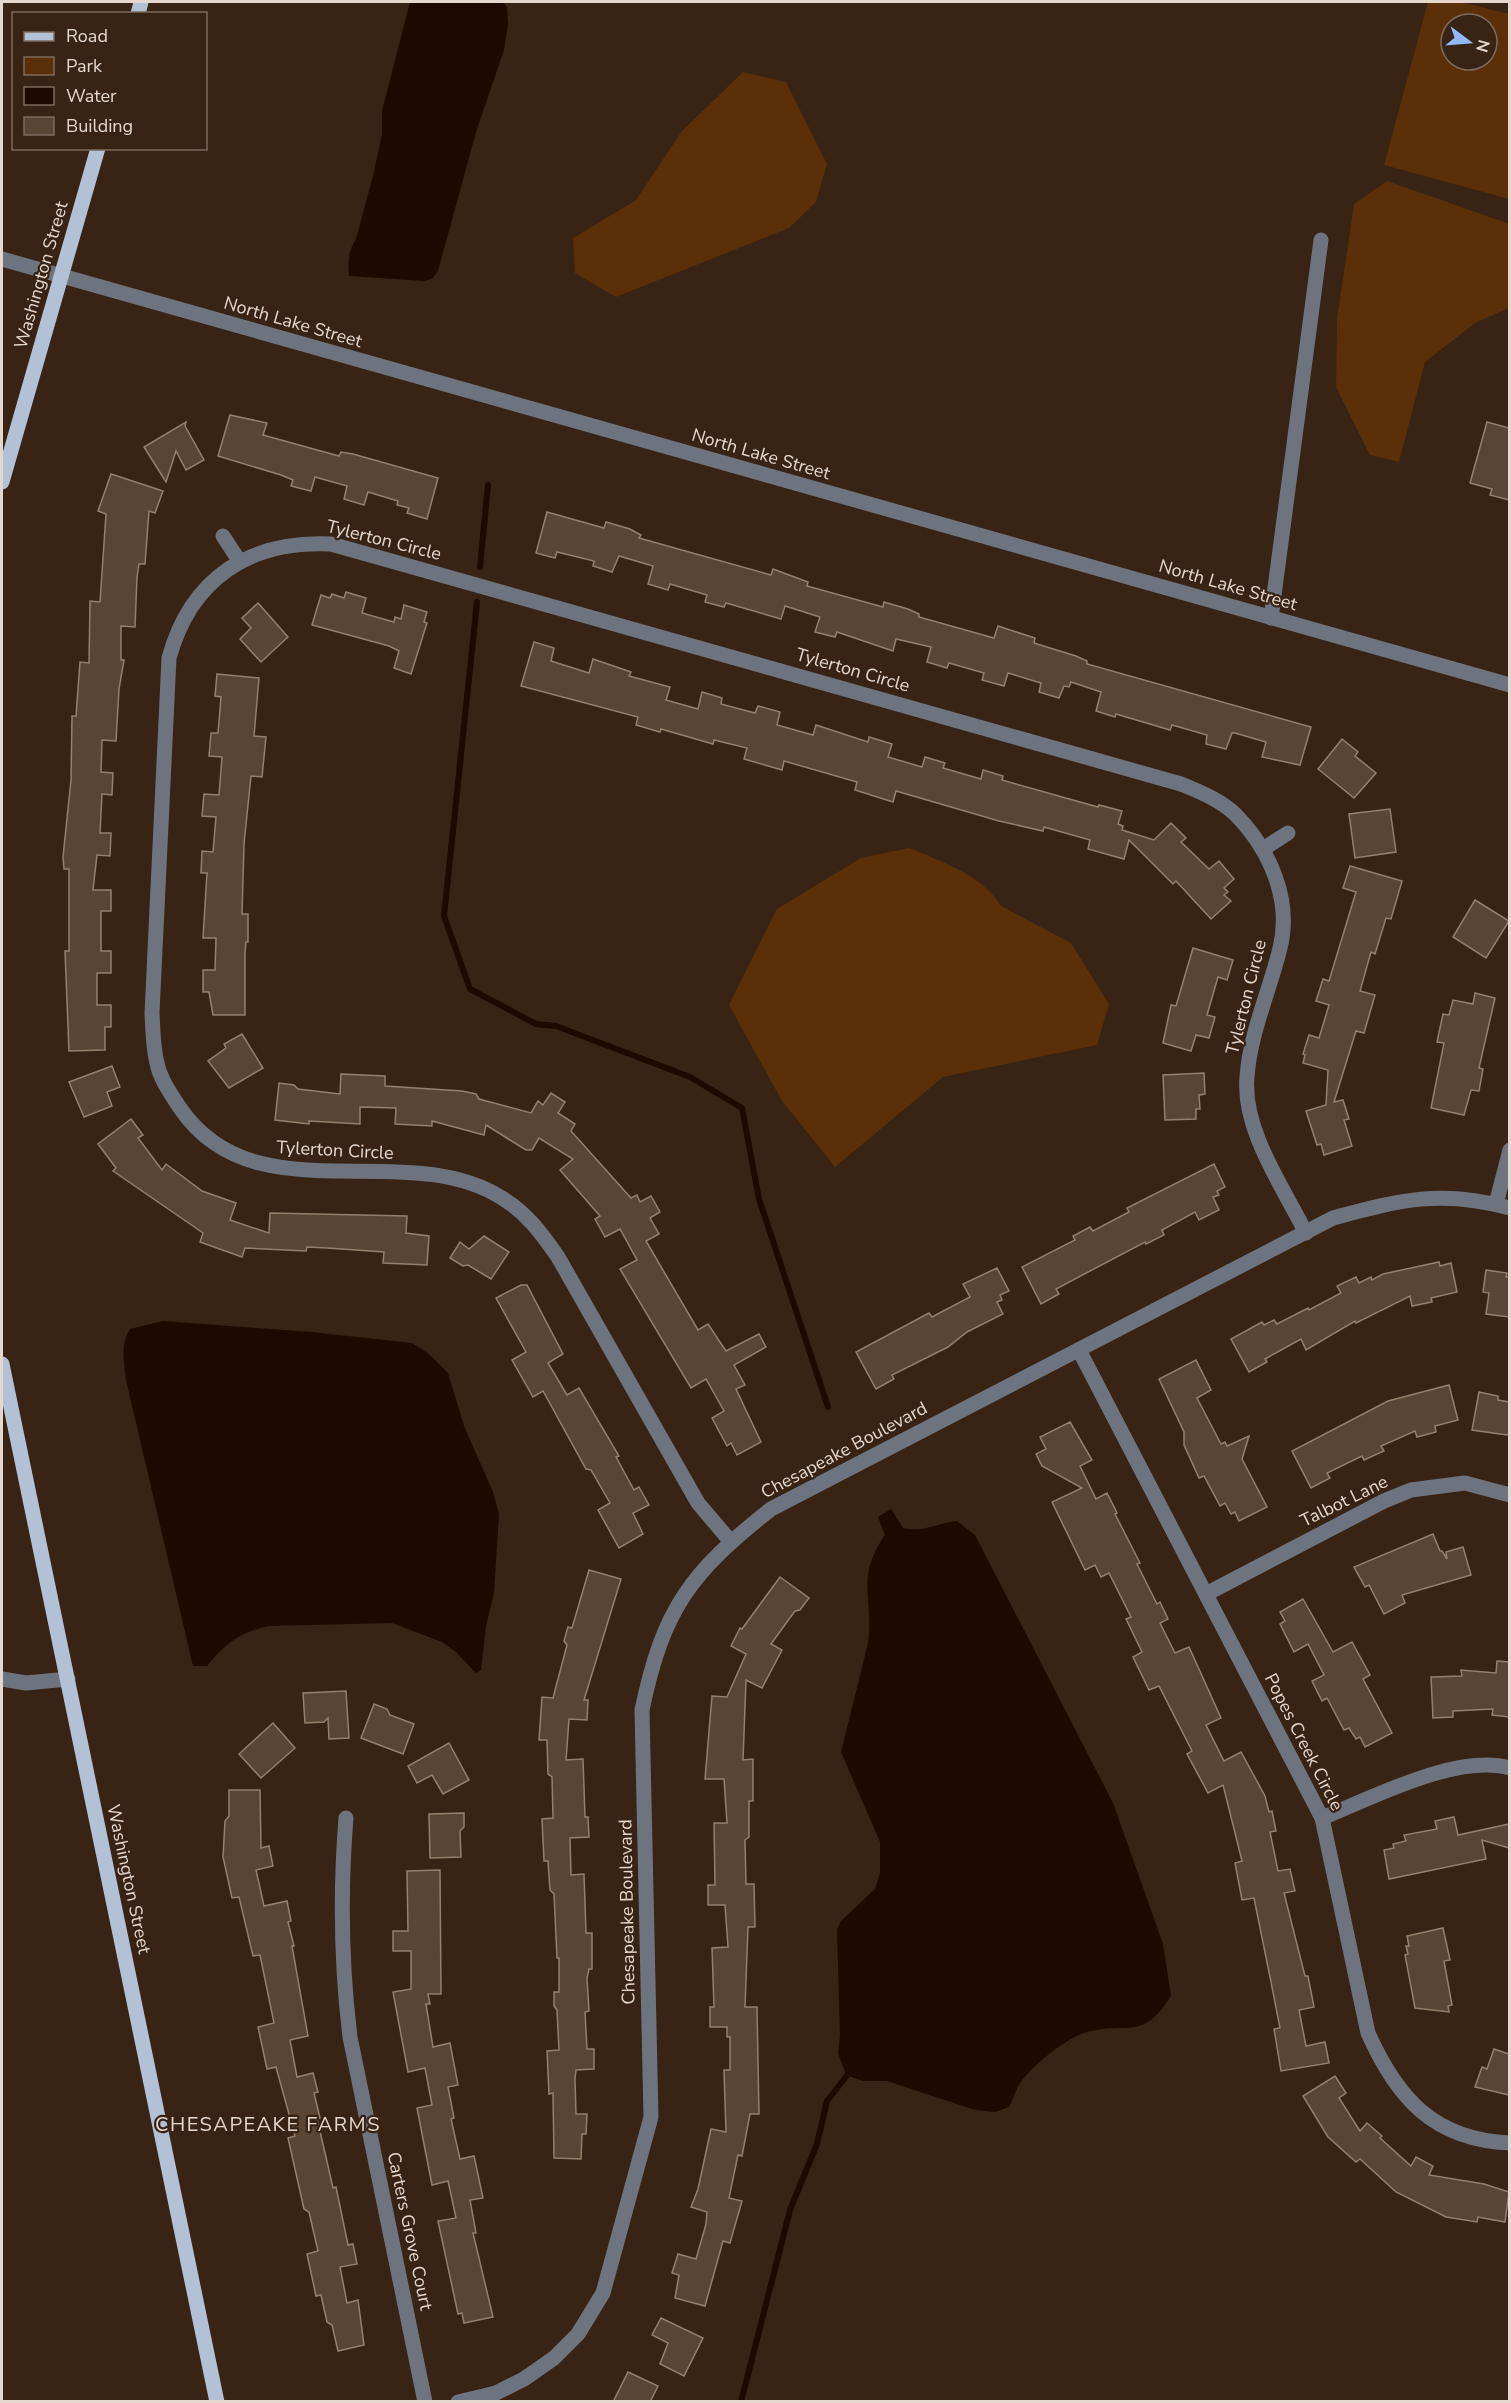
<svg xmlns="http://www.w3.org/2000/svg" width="1511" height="2403" font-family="'Nunito Sans',sans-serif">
<rect width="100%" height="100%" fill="#382314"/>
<g fill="#5b2f07" fill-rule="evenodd">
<path d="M1428 2H1462L1509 14V199L1384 165ZM1451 24H1487V60H1451Z"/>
<path d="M743 72 786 82 827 164 816 202 789 228 616 297 575 273 573 238 636 200 682 131Z"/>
<path d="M1387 181 1510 224 1509 308 1475 323 1425 362 1399 462 1370 455 1336 387 1337 319 1354 204Z"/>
<path d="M909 848C939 860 984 876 1001 906L1071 943 1109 1004 1097 1045 943 1077 835 1167 782 1101 729 1005 777 909 861 858Z"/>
</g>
<g fill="#1f0800">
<path d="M410 2H503L507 7 508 24 504 50 476 132 438 271 432 279 424 281 349 276C348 262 348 251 356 239L373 176 382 134V111Z"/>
<path d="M163 1321 311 1332 412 1343 429 1354 448 1373 464 1426 493 1492 499 1514 494 1593 486 1626 481 1670 476 1673 456 1652 442 1642 392 1623 269 1626C240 1632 226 1643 207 1666H193L126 1380C124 1362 120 1345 130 1329Z"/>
<path d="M891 1509 903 1528C923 1533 938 1523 957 1521L975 1535 1113 1803 1163 1944 1171 1996C1142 2042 1129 2021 1087 2032 1067 2037 1033 2065 1021 2082 1015 2089 1014 2099 1009 2107L995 2112 975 2110 887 2081H863L846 2075 838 2053 840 2036 837 1930 841 1921 875 1889 880 1873V1842L841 1752 868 1643C874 1597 855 1578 885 1535L878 1517Z"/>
</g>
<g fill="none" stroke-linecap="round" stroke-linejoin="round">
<g stroke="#1f0800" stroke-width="6">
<path d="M480 567 488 485"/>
<path d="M477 602 444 916 470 989 536 1024 556 1026 690 1077 742 1108 759 1199 828 1407"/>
<path d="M741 2402 790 2210 817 2144 827 2101 852 2069"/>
</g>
</g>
<g fill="#5a4434" stroke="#977f6d" stroke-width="1.5">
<path d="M230 415 267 423 263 435 339 456 341 452 353 454 438 478 427 519 407 513 409 508 397 505 398 501 368 492 364 505 344 499 347 486 315 477 311 491 291 486 293 480 281 475 218 456Z"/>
<path d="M186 422 185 426 204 460 186 470 176 451 166 482 144 447Z"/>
<path d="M1487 422 1509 428V500L1490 495 1492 489 1470 483Z"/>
<path d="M111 474 163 491 155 513 149 511 145 564H139L137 577 135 627 121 626V660H124L119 689 116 741 102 740 101 772 113 773 112 795 102 794 100 833H111L110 856 97 855 93 890H111V911H101V951H111V973H97V1005H111V1027H105V1050L69 1051 65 951H69V869H64L63 857 71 780 72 716H76L80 662 89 663 90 601 100 602 106 514 98 511Z"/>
<path d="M547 512 604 528 606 522 630 529 641 535 639 538 771 575 773 569 808 582 807 586 883 607 884 602 908 609 919 614V617L994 638 998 626 1035 638 1034 643 1076 656 1087 661V664L1311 727 1300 765 1262 757 1266 742 1235 733H1232L1226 749 1206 744 1207 735 1172 725 1170 730 1116 714 1115 717 1096 711 1101 692 1071 682 1069 687 1064 686 1059 698 1039 692 1041 683 1008 673 1004 686 982 680 984 673 949 663 947 668 927 662 931 647 896 639 893 651 837 632 835 637 815 632 820 617 785 606 781 619 726 603 724 607 705 602 707 595 670 584 668 590 648 584 653 566 619 556 612 572 593 566 594 561 557 552 555 558 536 553Z"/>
<path d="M346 592 366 598 362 613 394 622 395 617 401 619 404 605 427 612 424 622 427 623 411 674 394 668 399 651 389 646 312 625 321 595 330 598 332 594 344 598Z"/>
<path d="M258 603 288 637 261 662 240 639 251 628 242 618Z"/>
<path d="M534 642 554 648 551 661 589 673 593 659 631 672 629 676 670 687 666 700 698 709 702 692 722 698 721 704 755 713 758 706 780 712 777 725 813 735 816 725 868 742 869 737 892 744 888 757 922 767 925 757 945 763 943 768 981 779 983 770 1003 776 1002 780 1098 807 1099 805 1122 811 1118 824 1123 826 1122 830 1154 840 1171 823 1186 838 1181 842 1209 869 1219 861 1234 879 1224 888 1228 892 1224 895 1231 901 1211 919 1176 881 1173 884 1129 840 1124 859 1088 849 1090 840 1044 827 1043 831 999 821 896 791 893 802 855 790 857 782 784 761 782 770 744 759 747 748 714 740 713 744 661 729 660 732 636 725 638 717 521 686Z"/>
<path d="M217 674 259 678 254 736 266 737 262 777 251 776 244 844 242 914H248V942H246L245 953V1015H213L209 992H203V970H215L216 938H203L207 873H201L202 851 213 852 216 817 202 816 204 794 219 795 222 757 209 756 211 733H218L221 697 215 696Z"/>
<path d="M1342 739 1358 752 1355 756 1376 773 1354 798 1318 769Z"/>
<path d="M1390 809 1396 852 1355 858 1349 814Z"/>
<path d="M1350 866 1402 881 1391 919 1386 918 1375 954 1371 952 1360 991 1375 995 1364 1033 1356 1031 1334 1102 1343 1100 1349 1119 1344 1120 1352 1146 1324 1155 1321 1144 1317 1145 1306 1111 1326 1105 1328 1070 1303 1063 1305 1055 1303 1054 1309 1035 1319 1038 1329 1005 1316 1001 1323 979 1329 981 1356 892 1343 888Z"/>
<path d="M1475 900 1509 921 1486 958 1453 937Z"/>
<path d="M1193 948 1233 960 1227 980 1218 977 1207 1015 1215 1017 1209 1038 1196 1035 1191 1051 1163 1043 1171 1005 1176 1006Z"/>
<path d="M1475 993 1495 998 1479 1068 1483 1069 1479 1091 1471 1090 1464 1115 1431 1108 1444 1043 1437 1042 1443 1014 1449 1015 1453 1000 1473 1004Z"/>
<path d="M242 1034 263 1068 229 1088 208 1061 226 1048 224 1044Z"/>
<path d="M112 1066 120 1087 107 1092 112 1106 84 1117 69 1082Z"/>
<path d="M1204 1073 1205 1094 1199 1095 1200 1109H1196V1119L1165 1120 1163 1075Z"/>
<path d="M341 1074 385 1076V1086L462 1091 476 1094 479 1099 531 1113 538 1101 543 1105 551 1093 565 1102 558 1113 575 1124 571 1131 631 1198 637 1195 640 1202 651 1196 660 1212 650 1218 659 1234 646 1241 698 1330 708 1324 726 1351 759 1334 766 1347 734 1365 745 1385 736 1389 761 1442 737 1455 731 1443 727 1446 712 1418 724 1411 706 1379 691 1388 620 1269 637 1260 620 1229 605 1237 595 1219 600 1216 560 1170 573 1159 539 1138 532 1150H526L486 1125 484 1135 432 1121V1126L395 1124 396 1108 360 1107V1124L309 1121V1124L275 1120 279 1083 294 1085 298 1089 340 1094Z"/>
<path d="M131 1119 143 1135 138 1138 162 1170 166 1164 202 1191 236 1203 230 1220 269 1233 270 1213 407 1216 406 1233 429 1236 427 1265 383 1263 384 1252 327 1248 307 1247 306 1251 245 1248 242 1257 200 1242 203 1233 113 1171 116 1168 98 1144Z"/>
<path d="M1214 1164 1225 1187 1217 1191 1219 1195 1213 1197 1219 1210 1199 1220 1195 1212 1162 1230 1164 1235 1146 1244 1145 1242 1056 1289 1059 1294 1041 1304 1022 1267 1075 1240 1073 1236 1090 1227 1093 1231 1129 1212 1127 1208Z"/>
<path d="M484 1236 509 1252 491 1279 468 1265 463 1266 450 1258 460 1242 469 1249Z"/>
<path d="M1439 1262 1440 1266 1451 1263 1457 1292 1431 1298 1432 1302 1412 1306 1410 1296 1356 1323 1355 1321 1306 1350 1301 1339 1265 1359 1267 1362 1249 1372 1231 1339 1262 1322 1264 1325 1274 1320 1277 1324 1308 1308 1309 1310 1341 1293 1337 1286 1356 1277 1359 1283 1371 1277 1372 1280 1383 1274Z"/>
<path d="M997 1268 1009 1291 1000 1295 1002 1300 997 1302 1003 1314 967 1332 948 1347 892 1375 894 1379 876 1389 856 1352 929 1313 932 1317 970 1297 963 1284Z"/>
<path d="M1486 1270 1507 1273 1506 1277H1509V1317L1486 1314 1489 1293 1483 1292Z"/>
<path d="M521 1285H527L563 1354 548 1363 567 1395 579 1388 619 1456 616 1457 634 1490 639 1487 649 1505 633 1513 643 1534 619 1548 598 1510 610 1503 591 1470 586 1469 543 1391 533 1397 512 1360 526 1352 496 1298Z"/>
<path d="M1196 1360 1211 1390 1197 1398 1221 1444 1225 1442 1227 1446 1249 1436 1242 1459 1267 1507 1239 1521 1235 1512 1231 1514 1225 1503 1220 1506 1204 1476 1199 1478 1184 1445V1432L1159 1379Z"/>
<path d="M1449 1385 1458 1420 1435 1426 1436 1432 1417 1437 1415 1431 1381 1446 1384 1451 1364 1460 1362 1456 1327 1473 1330 1478 1311 1488 1292 1451 1388 1401Z"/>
<path d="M1479 1392 1498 1396V1400L1509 1402V1433L1507 1435 1472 1430Z"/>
<path d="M1070 1422 1092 1460 1080 1466 1096 1499 1107 1493 1117 1513 1115 1514 1140 1563 1137 1564 1157 1604 1160 1602 1168 1619 1160 1623 1175 1653 1189 1647 1221 1718 1206 1725 1224 1761 1241 1752 1265 1796 1269 1812 1272 1811 1276 1831 1270 1832 1278 1871 1290 1869 1295 1891 1284 1893 1305 1976H1308L1314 2007 1299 2010 1306 2046 1325 2042 1329 2063 1281 2071 1274 2029 1280 2028 1271 1982 1254 1898 1242 1900 1235 1863 1242 1861 1223 1785 1208 1793 1187 1754 1192 1751 1159 1686 1149 1690 1133 1657 1142 1652 1126 1619 1131 1617 1109 1573 1101 1577 1095 1565 1085 1570 1052 1502 1082 1488 1042 1466 1036 1454 1046 1449 1040 1437Z"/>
<path d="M1433 1534 1440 1551H1442L1447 1559 1446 1552 1463 1547 1471 1575 1402 1595 1405 1603 1384 1614 1369 1585 1365 1587 1354 1567Z"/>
<path d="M589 1570 621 1579 584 1700H588L587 1720 569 1719 566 1760 583 1759 585 1817H588L589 1837 570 1838 571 1875 584 1874 586 1933H592V1969H589L587 1978 589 2011 585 2012 587 2049H594V2069L576 2070 575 2079 576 2114H587L586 2134H582L581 2159 554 2158 553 2093 549 2094 547 2051 559 2050 557 2010 554 2006V1992H559V1958H557L554 1894 550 1890 548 1861H544L542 1819 553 1818 552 1777 548 1774 547 1740H539L542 1697 553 1698 567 1645 564 1641 568 1627 572 1628Z"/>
<path d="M780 1577 809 1598 800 1610 795 1611 771 1644 782 1650 762 1688 746 1680 743 1760 753 1759V1801H749V1837L745 1840 746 1884H754L755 1927H748L745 2007H757L759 2114H750L742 2156 738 2155 729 2198 742 2201 730 2243 723 2241 705 2306 675 2298 679 2275 672 2273 678 2254 696 2259 706 2224 707 2212 691 2207 698 2189 711 2129 726 2132 724 2070H730V2037H727V2027H710V2007H714L712 1948 728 1947 725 1905H708V1885H715L714 1823H727L724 1779H705L712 1696 727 1697 746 1654 731 1646 740 1628 742 1629Z"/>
<path d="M1303 1599 1333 1652 1352 1642 1370 1675 1363 1679 1392 1733 1365 1747 1360 1737 1356 1739 1349 1728 1344 1730 1327 1698 1322 1701 1312 1681 1324 1675 1308 1644 1294 1652 1280 1624 1285 1621 1280 1612Z"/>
<path d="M1497 1661 1509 1662V1717L1492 1715 1493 1709 1453 1711V1717L1433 1718 1431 1677 1462 1676 1461 1670 1496 1673Z"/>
<path d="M346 1691 349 1738 329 1739 328 1718 324 1722 305 1723 303 1693Z"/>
<path d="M374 1704 387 1709 390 1715 414 1724 403 1754 361 1738Z"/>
<path d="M273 1723 295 1748 261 1778 239 1754Z"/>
<path d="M449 1743 469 1780 443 1794 432 1775 417 1783 408 1766Z"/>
<path d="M229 1790H260L261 1848 269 1846 273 1866 256 1870 264 1906 287 1901 291 1921 288 1922 294 1946H292L308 2036 290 2040 297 2077 313 2073 318 2092 314 2093 320 2118 317 2119 326 2157 333 2188 336 2187 348 2245 353 2244 357 2264 340 2267 347 2303 358 2300 364 2345 338 2351 332 2325 327 2322 321 2295 316 2296 307 2254 318 2251 309 2212 304 2209 288 2138 295 2136 276 2067 267 2069 258 2027 274 2023 260 1955 253 1956 239 1897 232 1898 223 1857 225 1821 229 1816Z"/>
<path d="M464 1813V1827L460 1831 461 1857 430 1858 429 1814Z"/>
<path d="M1454 1817 1458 1835 1509 1824V1848L1482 1840 1486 1859 1389 1879 1384 1850 1394 1848 1393 1844 1406 1841 1404 1835 1437 1829 1435 1821Z"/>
<path d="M440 1870 441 1994H428L430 2004H426L433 2047 450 2043 458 2085 448 2087 454 2118 451 2119 460 2159 474 2156 483 2198 470 2200 476 2233H473L493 2317 464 2323 462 2313 458 2314 438 2221 456 2218 448 2181 432 2185 417 2108 432 2105 425 2068 408 2072 393 1992 411 1989V1951H393V1931H408L407 1871Z"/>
<path d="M1443 1928 1450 1960 1444 1961 1452 2005 1448 2006 1449 2012 1415 2008 1405 1955 1408 1954 1406 1946H1409L1407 1936Z"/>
<path d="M1494 2049 1509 2054V2095L1475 2087 1482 2067 1487 2069Z"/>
<path d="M1335 2076 1346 2093 1339 2098 1360 2131 1367 2123 1382 2136 1380 2138 1411 2166 1416 2157 1433 2166 1429 2175 1484 2184 1509 2192 1505 2222 1478 2217 1477 2222 1446 2217 1396 2192 1360 2159 1356 2162 1328 2137 1303 2096Z"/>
<path d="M661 2318 703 2338 684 2376 660 2364 668 2343 652 2335Z"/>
<path d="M628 2372 658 2386 650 2402H613Z"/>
</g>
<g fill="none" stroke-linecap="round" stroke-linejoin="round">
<g stroke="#6e747f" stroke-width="15">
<path d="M2 259 1510 685"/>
<path d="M223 536 240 562"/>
<path d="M1271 618 1321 240"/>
<path d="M1263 849 1288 833"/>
<path d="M1496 1204 1510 1150"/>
<path d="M1079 1350 1322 1818 1368 2033C1397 2098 1434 2140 1510 2143"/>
<path d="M731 1542 698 1503 558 1257C542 1234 527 1213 502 1198 404 1136 255 1218 180 1108 171 1094 160 1079 157 1063 153 1048 153 1030 152 1013L169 658C191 578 250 540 331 544L1181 784C1200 792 1221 800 1236 815 1270 850 1292 900 1280 948 1270 990 1250 1033 1247 1077 1242 1129 1283 1187 1306 1233"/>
<path d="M1206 1594 1384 1501 1411 1490 1465 1483 1510 1495"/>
<path d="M2 1679 26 1683 68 1679"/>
<path d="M346 1818C340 1892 341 1963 350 2037L425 2402"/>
<path d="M1322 1818C1372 1798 1457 1753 1510 1768"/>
<path d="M458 2402 496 2393 524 2379 554 2358 578 2334 603 2293 651 2117 642 1710C663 1609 690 1573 771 1509L1333 1218C1400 1200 1441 1189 1510 1208"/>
</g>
<g stroke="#b3c1d6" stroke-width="15">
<path d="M138 14 141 2"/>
<path d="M2 482 98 148"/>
<path d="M2 1364 217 2402"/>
</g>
</g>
<g text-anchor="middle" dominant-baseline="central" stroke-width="4.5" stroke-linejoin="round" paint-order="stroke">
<g font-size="18" fill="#e5d7ce" stroke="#382314">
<text transform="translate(41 275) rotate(-74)">Washington Street</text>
<text transform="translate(293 322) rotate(16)">North Lake Street</text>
<text transform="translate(761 454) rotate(16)">North Lake Street</text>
<text transform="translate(384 540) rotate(14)">Tylerton Circle</text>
<text transform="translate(1228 585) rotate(16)">North Lake Street</text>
<text transform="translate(853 670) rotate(16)">Tylerton Circle</text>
<text transform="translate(1246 997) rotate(-76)">Tylerton Circle</text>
<text transform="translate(335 1150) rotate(3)">Tylerton Circle</text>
<text transform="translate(844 1450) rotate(-28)">Chesapeake Boulevard</text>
<text transform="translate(1344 1501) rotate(-26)">Talbot Lane</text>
<text transform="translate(1304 1742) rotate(63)">Popes Creek Circle</text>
<text transform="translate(129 1879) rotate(78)">Washington Street</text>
<text transform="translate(627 1912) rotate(-91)">Chesapeake Boulevard</text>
<text transform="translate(410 2231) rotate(78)">Carters Grove Court</text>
</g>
<g font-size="20" letter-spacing="1.5" fill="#e5d7ce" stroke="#382314">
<text x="268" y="2124">CHESAPEAKE FARMS</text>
</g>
</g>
<rect width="1511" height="2403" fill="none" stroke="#e5d7ce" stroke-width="6"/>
<rect x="12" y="12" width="195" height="138" fill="#382314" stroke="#7d6b5e" stroke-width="1.5"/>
<rect x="24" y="32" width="30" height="9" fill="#b3c1d6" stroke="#7d6b5e" stroke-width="1.5"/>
<text x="66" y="42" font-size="18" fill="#e5d7ce">Road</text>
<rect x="24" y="57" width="30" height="18" fill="#5b2f07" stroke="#7d6b5e" stroke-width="1.5"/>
<text x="66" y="72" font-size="18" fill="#e5d7ce">Park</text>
<rect x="24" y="87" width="30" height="18" fill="#1f0800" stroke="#7d6b5e" stroke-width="1.5"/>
<text x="66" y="102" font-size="18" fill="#e5d7ce">Water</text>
<rect x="24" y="117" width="30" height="18" fill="#5a4434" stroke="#7d6b5e" stroke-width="1.5"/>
<text x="66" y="132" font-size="18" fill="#e5d7ce">Building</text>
<g transform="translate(1469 42) rotate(106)"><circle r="28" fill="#382314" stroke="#7d6b5e" stroke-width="1.5"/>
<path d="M0-4.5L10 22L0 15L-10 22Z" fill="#8fb8fd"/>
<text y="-9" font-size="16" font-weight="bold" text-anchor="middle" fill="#e5d7ce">N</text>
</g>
</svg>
